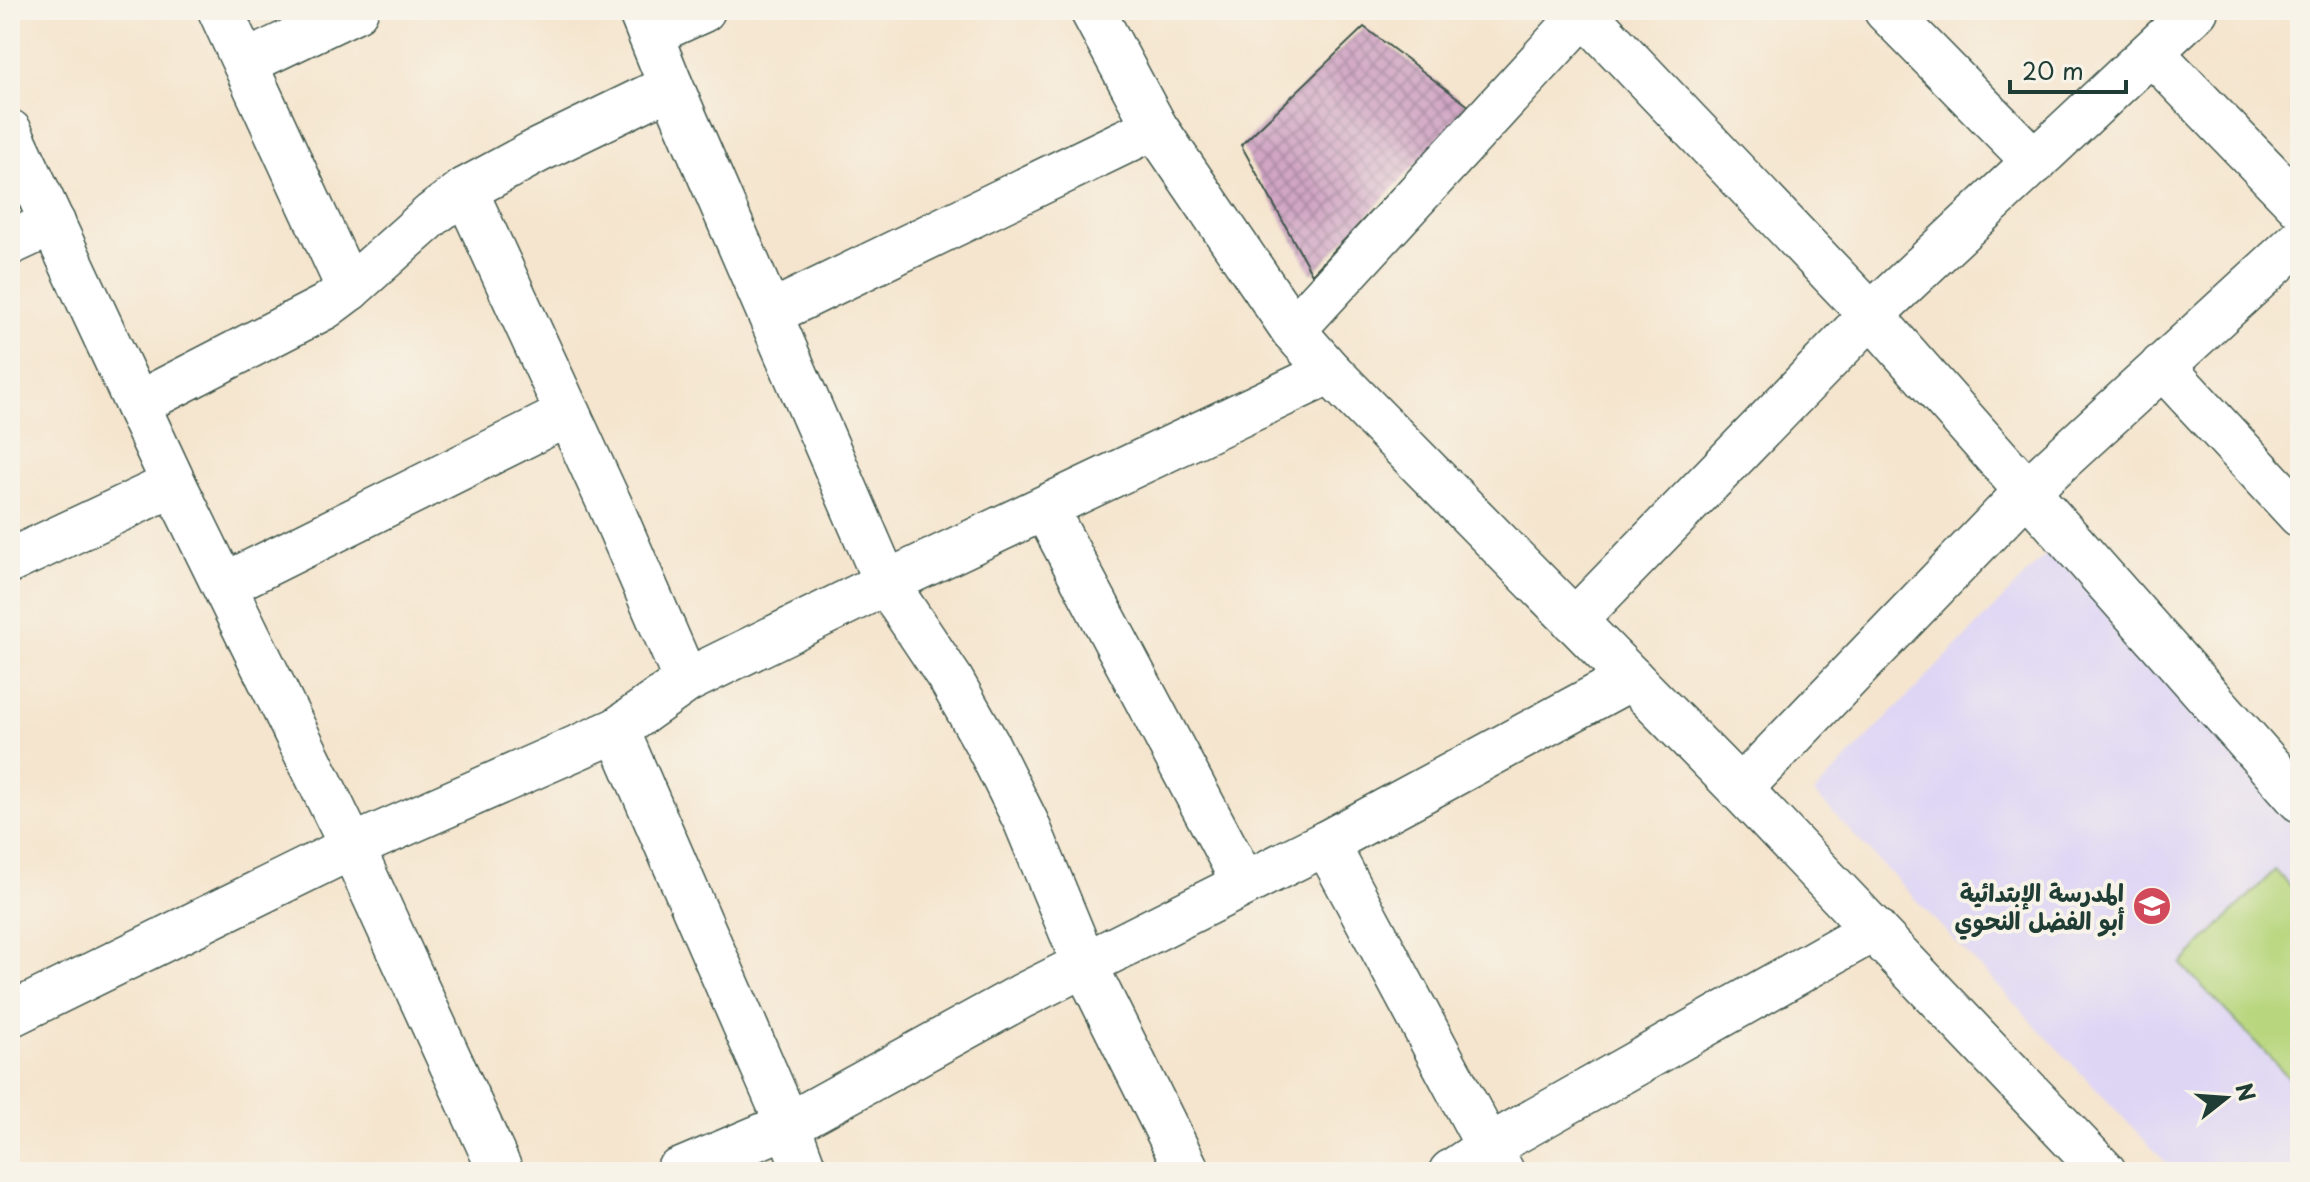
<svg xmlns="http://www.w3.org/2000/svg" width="2310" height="1182" font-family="'Playpen Sans','Playpen Sans Arabic',sans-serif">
<defs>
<pattern id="building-cross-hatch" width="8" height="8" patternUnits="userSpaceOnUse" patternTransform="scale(2)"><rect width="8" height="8" fill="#d1a6c5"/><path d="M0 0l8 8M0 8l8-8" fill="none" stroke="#a988a1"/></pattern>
</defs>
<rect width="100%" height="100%" fill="#f7f3e8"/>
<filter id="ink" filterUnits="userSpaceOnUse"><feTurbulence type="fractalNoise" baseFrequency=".0125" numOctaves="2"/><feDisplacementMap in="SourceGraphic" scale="16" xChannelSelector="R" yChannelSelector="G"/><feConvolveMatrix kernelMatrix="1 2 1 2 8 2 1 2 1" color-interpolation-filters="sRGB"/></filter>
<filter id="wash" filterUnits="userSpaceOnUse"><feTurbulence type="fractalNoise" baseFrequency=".006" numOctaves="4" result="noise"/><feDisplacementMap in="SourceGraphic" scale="32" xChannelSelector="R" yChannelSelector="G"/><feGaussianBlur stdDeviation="1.8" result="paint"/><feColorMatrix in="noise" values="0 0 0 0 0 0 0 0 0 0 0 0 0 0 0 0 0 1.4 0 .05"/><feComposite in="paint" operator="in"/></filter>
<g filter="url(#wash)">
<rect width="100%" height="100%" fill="#f5e5ce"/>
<path fill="#ded5f5" d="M2051 549 2300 822V1172H2175L1814 793Z"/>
<path fill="#b7d67d" stroke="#6b8a58" stroke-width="2" d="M2275 870 2300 897V1089L2181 964Z"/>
<g id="blocks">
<path fill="url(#building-cross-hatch)" d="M1364 27 1470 107 1312 274 1241 145Z"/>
</g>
</g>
<g filter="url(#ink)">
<use href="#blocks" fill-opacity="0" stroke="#3f564b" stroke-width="2"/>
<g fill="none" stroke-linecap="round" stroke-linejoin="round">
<defs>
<g id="minor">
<path d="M220 10 349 289"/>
<path d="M640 10 671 86 886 583 951 680 987 744 1026 822 1085 965 1188 1172"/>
<path d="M1092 10 1155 127 1293 330 1330 372 1740 789 2104 1172"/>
<path d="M1581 10 1871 315 2300 800"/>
<path d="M1886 10 2035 162"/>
<path d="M650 34 703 10"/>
<path d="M2152 53 2300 206"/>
<path d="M245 63 356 10"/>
<path d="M10 132 174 484 352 847 501 1172"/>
<path d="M465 190 610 505 686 681"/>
<path d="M10 243 53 223"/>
<path d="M771 313 1155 127"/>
<path d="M1293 330 1587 10"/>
<path d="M2162 366 2300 515"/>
<path d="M137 404 325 307 349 289 433 214 465 190 539 150 671 86"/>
<path d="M1045 508 1244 883"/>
<path d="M10 561 174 484"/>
<path d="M225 585 568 414"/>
<path d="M1574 621 1871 315 2196 10"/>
<path d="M617 730 788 1125 805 1172"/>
<path d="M1740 789 2027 491 2300 240"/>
<path d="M1326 843 1502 1172"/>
<path d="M10 1015 352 847 617 730 686 681 886 583 1330 372"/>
<path d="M677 1172 788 1125 1022 996 1326 843 1631 678"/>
<path d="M1451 1172 1490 1146 1874 929"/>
</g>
</defs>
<use href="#minor" stroke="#3f564b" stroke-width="47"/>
<use href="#minor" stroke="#fff" stroke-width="44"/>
</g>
</g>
<defs>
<symbol id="school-disc" viewBox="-11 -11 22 22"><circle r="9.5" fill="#d1495b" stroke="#f7f3e8"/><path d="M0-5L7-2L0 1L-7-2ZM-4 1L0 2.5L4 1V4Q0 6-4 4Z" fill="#fff"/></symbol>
</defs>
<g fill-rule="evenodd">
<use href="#school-disc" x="2130" y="884" width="44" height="44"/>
</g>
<g text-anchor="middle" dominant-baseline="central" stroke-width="8" stroke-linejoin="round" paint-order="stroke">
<g font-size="24" font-weight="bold" fill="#1f3d34" stroke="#f7f3e8" text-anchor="end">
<text x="2124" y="892">المدرسة الإبتدائية<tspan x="2124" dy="28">أبو الفضل النحوي</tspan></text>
</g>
</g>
<rect width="2310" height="1182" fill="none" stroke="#f7f3e8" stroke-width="40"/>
<g transform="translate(2226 1098) rotate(73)" stroke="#f7f3e8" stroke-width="6" paint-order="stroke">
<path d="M0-6L14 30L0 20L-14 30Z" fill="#1f3d34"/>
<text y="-12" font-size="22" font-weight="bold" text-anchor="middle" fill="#1f3d34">N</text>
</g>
<path d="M2010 80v12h116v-12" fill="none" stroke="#1f3d34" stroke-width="4"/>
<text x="2022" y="80" font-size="24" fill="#1f3d34" stroke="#f7f3e8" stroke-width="6" paint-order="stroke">20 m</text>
</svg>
